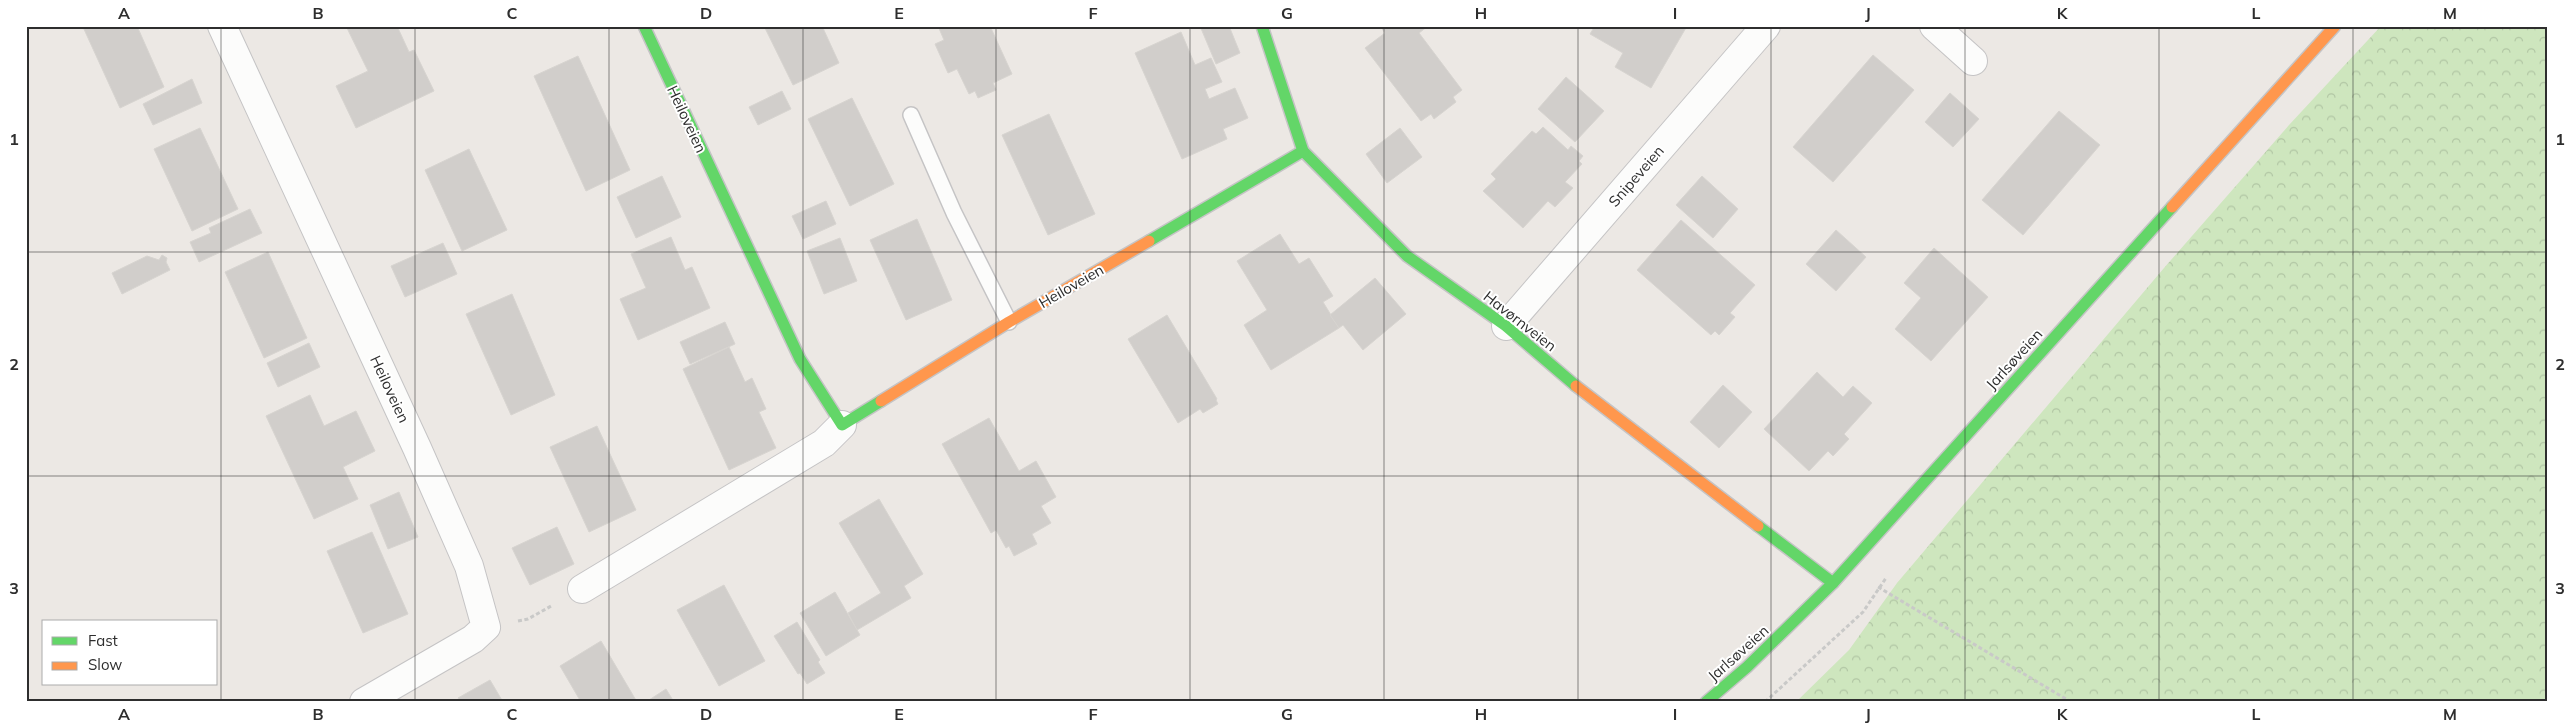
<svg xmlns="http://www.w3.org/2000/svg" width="2574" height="728" font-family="Mulish,sans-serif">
<defs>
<pattern id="forest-crowns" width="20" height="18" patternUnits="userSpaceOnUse" patternTransform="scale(1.25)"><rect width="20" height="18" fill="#cee6be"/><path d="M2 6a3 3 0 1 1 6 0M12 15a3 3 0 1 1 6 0" fill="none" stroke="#b1c6a4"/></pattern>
</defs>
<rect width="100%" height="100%" fill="#ece8e4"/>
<path fill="url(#forest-crowns)" d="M2381 26H2548V702H1796L1849 650 1897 583 2164 268 2289 125Z"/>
<g fill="#d1cecb" stroke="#d7d4d0">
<path d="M85 26H137L164 87 120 108 83 27Z"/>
<path d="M346 26H397L409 52 414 50 434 91 356 128 336 86 368 71Z"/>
<path d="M764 26H822L839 63 793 85Z"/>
<path d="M938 26H990L1012 74 993 83 996 90 978 98 975 91 969 94 957 69 948 73 935 44 944 40Z"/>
<path d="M1200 26H1229L1240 53 1216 64Z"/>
<path d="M1380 26H1428L1419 33 1462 90 1453 97 1456 102 1434 119 1431 114 1421 121 1365 48 1385 33Z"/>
<path d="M1595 26H1687L1651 88 1615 67 1623 53 1590 34Z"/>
<path d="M1181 32 1195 65 1211 58 1222 82 1205 89 1209 99 1235 88 1248 118 1223 129 1227 139 1182 159 1135 53Z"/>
<path d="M1873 55 1914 90 1833 182 1793 147Z"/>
<path d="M578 56 630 170 586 191 534 76Z"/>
<path d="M1566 77 1604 111 1575 142 1538 109Z"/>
<path d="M192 79 202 103 153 125 143 104Z"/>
<path d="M782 91 791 109 758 125 749 107Z"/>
<path d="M1950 93 1979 119 1953 147 1925 122Z"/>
<path d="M852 98 894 184 850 206 808 119Z"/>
<path d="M2059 111 2100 145 2023 235 1982 200Z"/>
<path d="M1049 114 1095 214 1048 235 1002 135Z"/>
<path d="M1543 127 1568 150 1571 146 1583 156 1579 161 1582 164 1565 182 1573 188 1555 207 1548 201 1523 228 1483 191 1496 179 1491 174 1532 131 1536 134Z"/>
<path d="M200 128 238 209 192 231 154 149Z"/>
<path d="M1400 128 1422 157 1387 183 1366 154Z"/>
<path d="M469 149 507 230 462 251 425 170Z"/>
<path d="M662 176 681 217 636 238 617 197Z"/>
<path d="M1702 176 1738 209 1713 238 1676 205Z"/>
<path d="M826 201 836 224 803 239 792 216Z"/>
<path d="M250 209 262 233 199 262 190 242 211 233 209 228Z"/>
<path d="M917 219 952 300 906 320 870 240Z"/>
<path d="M1681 220 1755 285 1730 313 1735 317 1719 335 1715 331 1711 335 1637 270Z"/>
<path d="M1836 230 1866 257 1836 291 1806 264Z"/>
<path d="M1280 234 1299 264 1309 258 1333 296 1323 302 1339 328 1271 370 1244 325 1267 310 1237 261Z"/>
<path d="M671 237 685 270 692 267 710 308 638 340 620 299 646 288 631 254Z"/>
<path d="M840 238 857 281 824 294 807 251Z"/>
<path d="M443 243 457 274 405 297 391 266Z"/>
<path d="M1934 248 1988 297 1931 361 1895 329 1921 298 1904 283Z"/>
<path d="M268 252 307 338 264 358 225 272Z"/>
<path d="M162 255 167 258 166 262 170 270 122 294 112 273 147 256 159 260Z"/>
<path d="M1375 278 1406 314 1363 350 1343 325 1339 328 1330 315Z"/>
<path d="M512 294 555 395 511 415 466 314Z"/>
<path d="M1167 315 1217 399 1216 400 1218 404 1203 413 1200 409 1178 423 1128 339Z"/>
<path d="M725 322 735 344 690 364 680 342Z"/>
<path d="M309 343 320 367 278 387 267 363Z"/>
<path d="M729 347 745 382 752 378 766 409 759 412 776 448 729 470 683 369Z"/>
<path d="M1817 372 1843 397 1853 386 1872 403 1844 434 1849 439 1833 456 1828 451 1809 471 1764 429Z"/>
<path d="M1723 385 1752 412 1719 448 1690 422Z"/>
<path d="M310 395 324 426 356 411 375 451 343 467 358 499 314 519 266 416Z"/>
<path d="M989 418 1019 471 1036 461 1056 497 1041 506 1051 523 1032 534 1037 544 1014 556 1009 546 1006 548 996 530 991 533 942 444Z"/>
<path d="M597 426 636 510 589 532 550 447Z"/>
<path d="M399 492 418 537 388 549 370 505Z"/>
<path d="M879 499 923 574 904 586 911 598 857 630 848 613 881 593 839 523Z"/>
<path d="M557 527 574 564 530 585 512 548Z"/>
<path d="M372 532 408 614 363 633 327 551Z"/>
<path d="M724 585 765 661 719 686 677 610Z"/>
<path d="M835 592 860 635 826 656 800 613Z"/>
<path d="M797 622 820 660 818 662 825 673 807 684 800 673 798 674 774 636Z"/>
<path d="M601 641 637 702H581L560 666Z"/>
<path d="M490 680 503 702H461L458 698Z"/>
<path d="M666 689 674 702H646Z"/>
</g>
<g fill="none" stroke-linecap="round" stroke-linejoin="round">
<defs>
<path id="lane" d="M911 115 954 213 1009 322"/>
<g id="street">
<path d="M222 26 417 448 469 566 486 627 473 639 364 702"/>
<path d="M1934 26 1973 61"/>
<path d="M1506 326 1766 26"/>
<path d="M582 589 824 443 842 425"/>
</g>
<g id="fast">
<path d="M644 26 800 359 842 425 881 401"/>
<path d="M1262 26 1303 151 1407 256 1506 326 1576 386"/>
<path d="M1149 241 1303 151"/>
<path d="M1758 526 1833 583"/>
<path d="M1706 702 1747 667 1833 583 2172 207"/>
</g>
<g id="slow">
<path d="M2172 207 2335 26"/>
<path d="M1576 386 1758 526"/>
<path d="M881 401 1009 322 1149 241"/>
</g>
</defs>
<use href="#lane" stroke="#c5c4c5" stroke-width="18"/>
<use href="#street" stroke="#c5c4c5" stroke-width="30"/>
<use href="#fast" stroke="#c5c4c5" stroke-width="14"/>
<use href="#slow" stroke="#c5c4c5" stroke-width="14"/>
<g stroke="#c9c9c8" stroke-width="3" stroke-dasharray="4 2.5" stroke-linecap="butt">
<path d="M1878 587 2071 702"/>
<path d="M518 621 528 619 553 605"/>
<path d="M1765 702 1863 612 1886 578"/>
</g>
<use href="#lane" stroke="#fcfcfb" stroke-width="15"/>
<use href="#street" stroke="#fcfcfb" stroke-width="28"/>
<use href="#fast" stroke="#63d668" stroke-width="11"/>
<use href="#slow" stroke="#ff974d" stroke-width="11"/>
</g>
<path fill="none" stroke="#2e2e2e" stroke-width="1" stroke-opacity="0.55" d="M221 26V702M415 26V702M609 26V702M803 26V702M996 26V702M1190 26V702M1384 26V702M1578 26V702M1771 26V702M1965 26V702M2159 26V702M2353 26V702M26 252H2548M26 476H2548"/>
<g text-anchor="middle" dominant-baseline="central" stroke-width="4" stroke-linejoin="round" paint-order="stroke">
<g font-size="15" fill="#2e2e2e" stroke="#fff">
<text transform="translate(687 119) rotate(65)">Heiloveien</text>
<text transform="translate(1636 176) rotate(-49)">Snipeveien</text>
<text transform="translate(1071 286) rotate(-30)">Heiloveien</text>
<text transform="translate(1520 321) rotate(38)">Havørnveien</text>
<text transform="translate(2014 359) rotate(-48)">Jarlsøveien</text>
<text transform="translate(390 389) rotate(65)">Heiloveien</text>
<text transform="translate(1738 653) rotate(-42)">Jarlsøveien</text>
</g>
</g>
<rect width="2574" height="728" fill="none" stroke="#ffffff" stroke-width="55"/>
<rect x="42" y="620" width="175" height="65" fill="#ffffff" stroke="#ababab"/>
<rect x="52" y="637" width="25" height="8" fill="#63d668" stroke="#ababab"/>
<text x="88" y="646" font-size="15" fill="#2e2e2e">Fast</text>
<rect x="52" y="662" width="25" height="8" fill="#ff974d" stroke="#ababab"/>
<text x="88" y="670" font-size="15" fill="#2e2e2e">Slow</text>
<rect x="28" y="28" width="2518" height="672" fill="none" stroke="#2e2e2e" stroke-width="2"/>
<g font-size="16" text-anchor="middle" font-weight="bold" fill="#2e2e2e">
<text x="124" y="19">A</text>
<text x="318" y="19">B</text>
<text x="512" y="19">C</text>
<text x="706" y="19">D</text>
<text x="899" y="19">E</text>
<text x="1093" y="19">F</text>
<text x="1287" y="19">G</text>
<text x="1481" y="19">H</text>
<text x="1675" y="19">I</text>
<text x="1868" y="19">J</text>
<text x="2062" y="19">K</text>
<text x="2256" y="19">L</text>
<text x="2450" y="19">M</text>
<text x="14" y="145">1</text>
<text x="2560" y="145">1</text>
<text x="14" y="370">2</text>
<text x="2560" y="370">2</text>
<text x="14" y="594">3</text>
<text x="2560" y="594">3</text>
<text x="124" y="720">A</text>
<text x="318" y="720">B</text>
<text x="512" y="720">C</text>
<text x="706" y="720">D</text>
<text x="899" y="720">E</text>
<text x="1093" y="720">F</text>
<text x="1287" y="720">G</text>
<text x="1481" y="720">H</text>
<text x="1675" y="720">I</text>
<text x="1868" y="720">J</text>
<text x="2062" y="720">K</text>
<text x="2256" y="720">L</text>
<text x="2450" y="720">M</text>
</g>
</svg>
